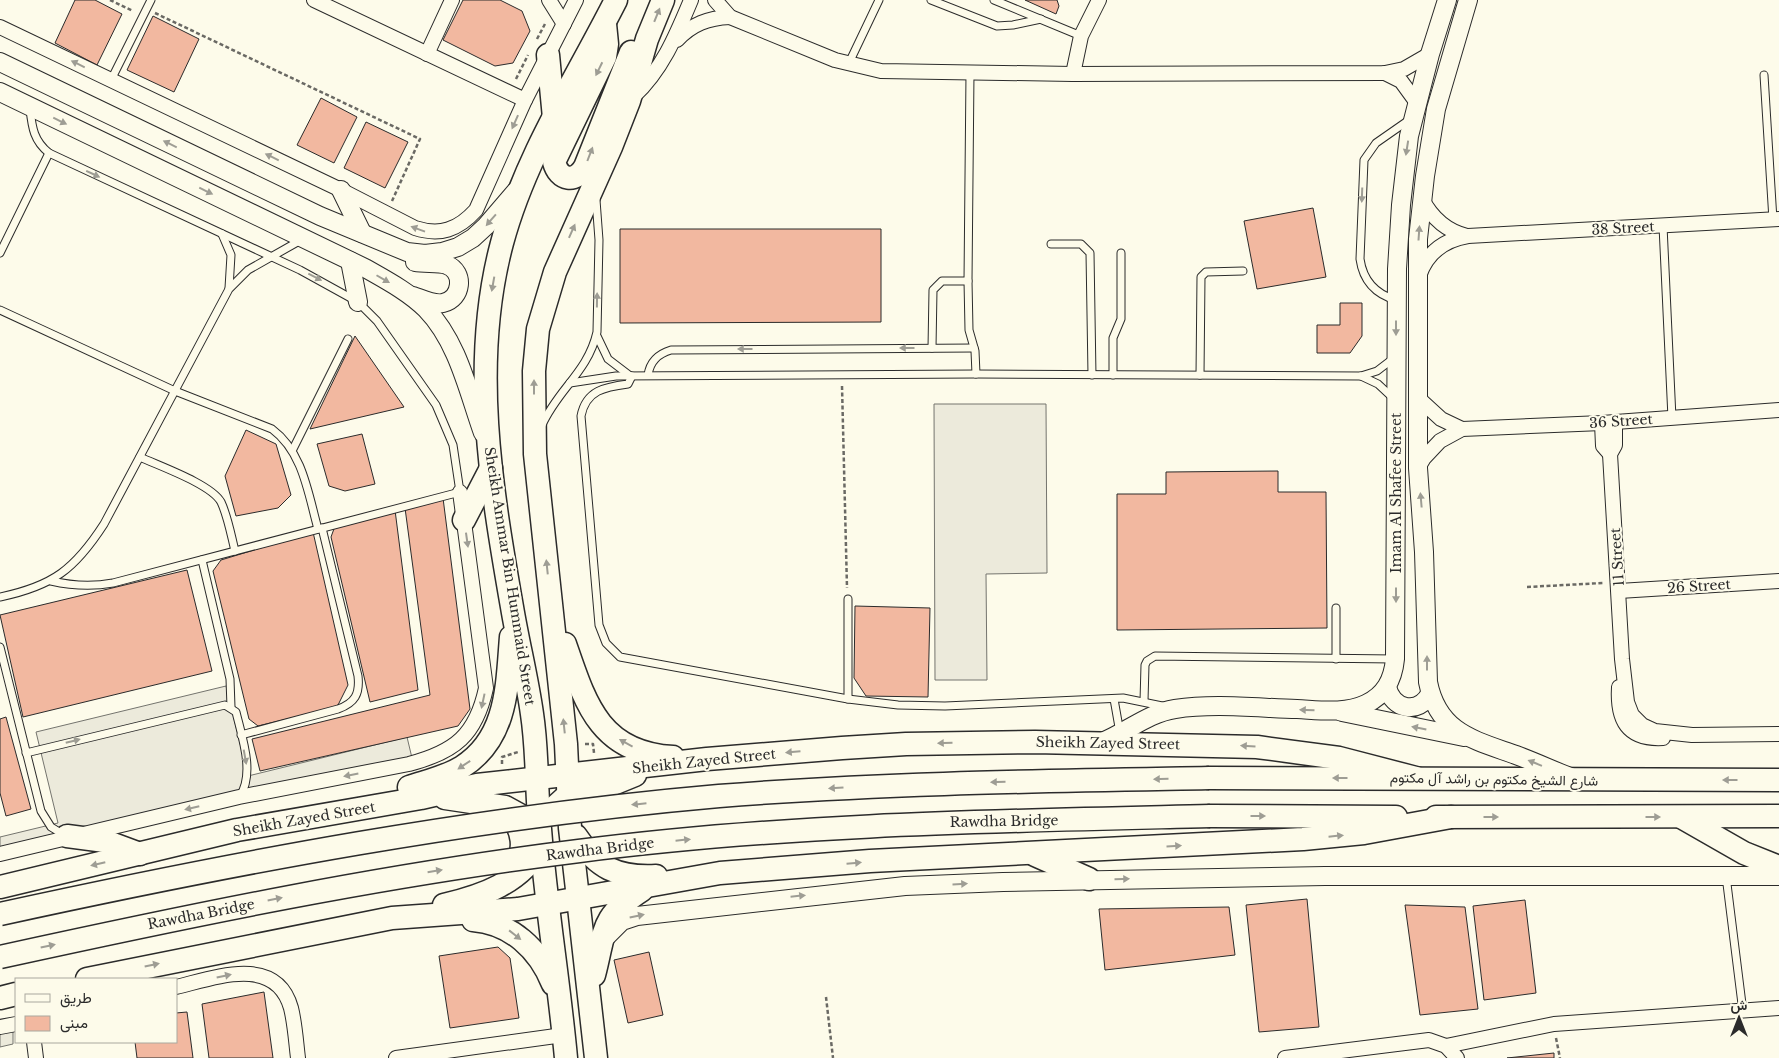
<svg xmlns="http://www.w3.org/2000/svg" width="1779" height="1058" font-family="'Libre Baskerville',Vazirmatn,serif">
<rect width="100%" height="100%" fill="#fdfbea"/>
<g fill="#eceadb" stroke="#74746e">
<path d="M934 404H1046L1047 573 986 574 987 680H935Z"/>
<path d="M226 686 248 776 407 737 412 758 0 858V837L58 823 36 732Z"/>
<path d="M13 1028V1044L0 1047V1031Z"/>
</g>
<g fill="#f2b8a0" stroke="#2b2b2b">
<path d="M75 0H95L122 14 97 65 55 43Z"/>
<path d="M463 0H500L522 11 530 31 513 63 495 66 443 40Z"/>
<path d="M1025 0H1057L1059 6 1056 14Z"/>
<path d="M153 16 199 39 174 92 127 70Z"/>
<path d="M321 98 357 117 334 163 297 145Z"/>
<path d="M366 122 408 142 385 188 344 168Z"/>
<path d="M1313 208 1326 277 1257 289 1244 221Z"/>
<path d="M620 229H881V322L620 323Z"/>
<path d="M1340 303H1362V336L1350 353H1317V325H1340Z"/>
<path d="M355 336 404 407 310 429Z"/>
<path d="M246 430 276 444 291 495 278 508 236 516 225 476Z"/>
<path d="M362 434 375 484 345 491 329 486 317 444Z"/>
<path d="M1278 471V492H1326L1327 628 1117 630V494H1166V472Z"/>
<path d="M443 498 470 709 458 726 260 771 252 739 430 695 405 508Z"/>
<path d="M395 510 418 690 370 702 331 537 335 526Z"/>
<path d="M313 532 348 685 337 707 258 726 249 719 213 571 221 560Z"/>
<path d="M187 570 212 671 23 717 0 615Z"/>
<path d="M855 606 930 608 928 697 866 696 854 678Z"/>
<path d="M6 717 31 809 6 816 0 793V719Z"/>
<path d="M1307 899 1319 1027 1259 1032 1246 905Z"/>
<path d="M1525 900 1536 993 1484 1000 1473 906Z"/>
<path d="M1405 905 1465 907 1478 1009 1420 1015Z"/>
<path d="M1229 907 1235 955 1105 970 1099 909Z"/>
<path d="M498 947 510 958 519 1018 450 1028 439 956Z"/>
<path d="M649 952 663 1015 628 1023 614 960Z"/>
<path d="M264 992 273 1058H209L202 1004Z"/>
<path d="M187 1012 193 1058H137L135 1042H176V1013Z"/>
<path d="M1554 1053V1058H1507Z"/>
</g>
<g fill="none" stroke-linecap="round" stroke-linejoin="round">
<defs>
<g id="service">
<path d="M931 0 997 26 1013 25 1041 19"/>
<path d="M994 0 1081 36"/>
<path d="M848 65 879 0"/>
<path d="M970 73 968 281 969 330 975 351 976 374"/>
<path d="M1764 75 1773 220"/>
<path d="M111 80 151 0"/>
<path d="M30 109C32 128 34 141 49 153L300 270 358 302 377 321 436 405 453 445 460 492 113 583C91 587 73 586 51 581"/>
<path d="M1663 226 1672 418"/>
<path d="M222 234 231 255 229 288"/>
<path d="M1051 244H1081L1090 253 1092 375"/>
<path d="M0 253 49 153"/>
<path d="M1396 300C1375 294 1363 280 1360 259L1364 160 1376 143 1409 120"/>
<path d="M0 310 175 391 272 429C303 452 308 493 318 529"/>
<path d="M597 336 608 359 629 375"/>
<path d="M932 348 933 290 942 281H968"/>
<path d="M648 375C650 361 658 354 671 350L974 348"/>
<path d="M1113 375V338L1121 319V253"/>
<path d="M1200 375 1201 277 1206 272 1243 271"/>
<path d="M632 376 628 384C605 387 586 390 581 416L599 625 606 643 620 657 848 699 898 705 945 706 1123 698 1167 707"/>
<path d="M1361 376 1378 384 1393 398"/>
<path d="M570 383 616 376 976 374 1361 376 1377 371 1394 358"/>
<path d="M542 425C558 389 588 372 597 332L599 240 596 200"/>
<path d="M293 449 348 339"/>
<path d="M140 457C159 466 211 484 221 502 228 517 231 535 235 551"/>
<path d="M202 560 230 679 231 707"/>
<path d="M0 597C53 586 75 569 104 524L229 289 248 270 301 240"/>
<path d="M848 599V699"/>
<path d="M1336 608V659"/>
<path d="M0 647 41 811 51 827 64 835"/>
<path d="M1114 699 1120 733"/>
<path d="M1144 701 1145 665 1147 661 1155 656 1394 659"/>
<path d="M241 735 338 709C355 703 360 694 358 676L322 528"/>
<path d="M26 753 225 705 236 712C242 737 255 773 240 796"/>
<path d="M1726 876 1743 1012"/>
</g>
<g id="minor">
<path d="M314 0 525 100"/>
<path d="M549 0 564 24"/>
<path d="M715 0 730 17 835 60 881 71 1073 74 1385 73 1404 69 1430 54"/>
<path d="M0 27 341 190 415 228C440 236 458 230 476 210L525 100 576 0"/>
<path d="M677 40C692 24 708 18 730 17"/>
<path d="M427 54 452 0"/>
<path d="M1385 73 1401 81 1417 103"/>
<path d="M1073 74 1081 36 1099 0"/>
<path d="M633 97C662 70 676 36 691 0"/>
<path d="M1422 199C1432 218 1446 231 1467 236"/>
<path d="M1419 276C1427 253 1443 240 1468 236L1779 219"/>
<path d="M1417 397 1441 419 1462 429"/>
<path d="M1615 422V445L1610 454 1622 659 1627 702 1632 715 1642 725 1655 731 1692 735 1779 734"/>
<path d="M1602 423 1603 446 1610 454"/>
<path d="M1418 468 1424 458 1440 441 1462 429 1602 423 1779 410"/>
<path d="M1619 591 1779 581"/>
<path d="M1619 687C1617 720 1627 740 1663 738"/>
<path d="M0 854 239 797 409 764C455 752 476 735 486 688L460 492"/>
<path d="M176 987C214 978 276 954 291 1008 295 1024 296 1042 298 1058"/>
<path d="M0 1027 16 1024"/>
<path d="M34 1042 36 1058"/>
<path d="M1446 1046 1554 1024 1779 1008"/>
<path d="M396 1058 563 1035"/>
<path d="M1285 1058 1429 1040 1446 1046 1457 1058"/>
</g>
<g id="tertiary">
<path d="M1468 0 1436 109 1425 176 1418 239V468L1424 552 1428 682C1438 733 1474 740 1516 755 1535 762 1552 770 1570 777"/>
<path d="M0 62 320 216 407 252 425 254 442 252 458 247 473 238 486 226 516 191"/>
<path d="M0 92 365 268C386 280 409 292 426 309 458 342 468 391 483 433"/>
<path d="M341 190 362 233"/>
<path d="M350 261 358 302"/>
<path d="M413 296C422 299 434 305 443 303 462 299 465 272 447 265 438 262 425 264 415 262"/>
<path d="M1387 687C1393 710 1418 715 1430 694"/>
<path d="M1342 712 1464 737"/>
<path d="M1102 742C1127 732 1148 713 1175 709 1214 703 1258 708 1297 709 1319 710 1345 714 1366 704 1385 695 1393 680 1395 659L1397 269 1401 205 1409 136 1430 54 1447 0"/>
<path d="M606 937 622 921 637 916 905 886 1003 882 1325 876H1779"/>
</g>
<g id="primary">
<path d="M605 24 607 44 605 57 554 162C559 181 576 183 585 167L631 52"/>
<path d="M548 55 554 118"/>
<path d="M464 520 491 468"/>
<path d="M565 644C585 702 599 753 673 757"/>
<path d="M1209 778 1779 780"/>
<path d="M409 787C427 781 446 777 462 767 508 738 507 685 511 637"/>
<path d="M445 798 505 807 536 824"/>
<path d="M557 805 568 795 608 786 635 775"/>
<path d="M506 809C525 830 526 849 514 875"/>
<path d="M1210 816 1396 817"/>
<path d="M1436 817 1779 816"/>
<path d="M1681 817 1744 853 1779 867"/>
<path d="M67 836 105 841 140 854"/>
<path d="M576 836C597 868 617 878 656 876"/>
<path d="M1035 855 1089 879"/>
<path d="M0 887 237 830 421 798 477 785 707 759 842 748 906 744 1035 742 1257 747 1339 758 1416 778"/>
<path d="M444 905C482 896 521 883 541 846"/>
<path d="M473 920C511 923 539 949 553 984"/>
<path d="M594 975C606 930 599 918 642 890"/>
<path d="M87 979 392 918 518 909 720 873 870 861 1303 839 1364 833 1451 817"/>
<path d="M0 998 16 994"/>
<path d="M566 1058C559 982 546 906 540 829 536 791 538 753 532 714 527 678 518 643 512 607 491 487 470 362 502 243 525 157 576 79 616 0"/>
<path d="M596 1058 578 898 570 828 566 744 535 454 534 371 538 329 555 272 611 147 629 101 647 39 663 0"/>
</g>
</defs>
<use href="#service" stroke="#2b2b2b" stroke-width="9"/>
<use href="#minor" stroke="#2b2b2b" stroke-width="16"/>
<use href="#tertiary" stroke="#2b2b2b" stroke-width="20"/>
<use href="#primary" stroke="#2b2b2b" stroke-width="25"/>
<g stroke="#6a6964" stroke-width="2.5" stroke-dasharray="4 2.5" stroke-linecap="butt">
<path d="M110 0 133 11"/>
<path d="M155 13 420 139 392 201"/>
<path d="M537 39 546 22"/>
<path d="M516 79 528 55"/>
<path d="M842 386 847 588"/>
<path d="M1527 587 1603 583"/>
<path d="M585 744H593L594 753"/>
<path d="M502 764V757L518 752"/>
<path d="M826 997 833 1058"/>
<path d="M1556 1038 1560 1058"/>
</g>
<use href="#service" stroke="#fdfbea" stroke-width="7"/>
<use href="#minor" stroke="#fdfbea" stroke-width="14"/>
<use href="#tertiary" stroke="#fdfbea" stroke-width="18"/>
<use href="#primary" stroke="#fdfbea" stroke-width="22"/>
<defs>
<g id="primary-bridge">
<path d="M0 914C238 862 477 817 719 796 883 783 1046 781 1209 778"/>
<path d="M0 957C192 915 384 875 579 851 788 824 999 821 1210 816"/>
</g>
</defs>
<use href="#primary-bridge" stroke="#2b2b2b" stroke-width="25" stroke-linecap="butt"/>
<use href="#primary-bridge" stroke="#fdfbea" stroke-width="22"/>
</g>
<defs><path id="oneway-solid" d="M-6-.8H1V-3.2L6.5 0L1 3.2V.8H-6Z" transform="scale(1.25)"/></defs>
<g fill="#9e9d94">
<use href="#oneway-solid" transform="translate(657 15) rotate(-68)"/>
<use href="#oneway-solid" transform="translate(78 64) rotate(-154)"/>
<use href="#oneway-solid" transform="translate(599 69) rotate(116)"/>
<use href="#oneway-solid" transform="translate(60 121) rotate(26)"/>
<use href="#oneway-solid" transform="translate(515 122) rotate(114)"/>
<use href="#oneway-solid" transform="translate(170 144) rotate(-154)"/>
<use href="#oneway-solid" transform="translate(1407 148) rotate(99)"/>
<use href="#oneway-solid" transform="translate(590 154) rotate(-69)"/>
<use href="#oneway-solid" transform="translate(272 157) rotate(-154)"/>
<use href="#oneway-solid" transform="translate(93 174) rotate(25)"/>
<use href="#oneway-solid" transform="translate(206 191) rotate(26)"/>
<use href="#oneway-solid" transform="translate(1362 195) rotate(92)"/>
<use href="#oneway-solid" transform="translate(491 220) rotate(131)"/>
<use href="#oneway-solid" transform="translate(418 229) rotate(-160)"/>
<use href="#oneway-solid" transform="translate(572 231) rotate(-66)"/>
<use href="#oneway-solid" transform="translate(1419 233) rotate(-86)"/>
<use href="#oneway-solid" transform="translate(315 277) rotate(27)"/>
<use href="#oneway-solid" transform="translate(383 279) rotate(30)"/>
<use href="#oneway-solid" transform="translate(493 284) rotate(100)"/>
<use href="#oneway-solid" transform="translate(597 300) rotate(-89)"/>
<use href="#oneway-solid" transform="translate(1396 328) rotate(90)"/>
<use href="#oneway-solid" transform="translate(907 348) rotate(180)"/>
<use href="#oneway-solid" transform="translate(745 349) rotate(180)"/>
<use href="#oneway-solid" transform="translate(534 387) rotate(-90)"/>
<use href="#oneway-solid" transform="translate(1421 500) rotate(-95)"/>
<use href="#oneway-solid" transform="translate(467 540) rotate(82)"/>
<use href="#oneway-solid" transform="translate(547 567) rotate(-96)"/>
<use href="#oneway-solid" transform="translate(1396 595) rotate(90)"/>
<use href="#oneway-solid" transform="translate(1427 663) rotate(-90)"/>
<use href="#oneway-solid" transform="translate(483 701) rotate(102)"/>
<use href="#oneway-solid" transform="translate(1307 710) rotate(-178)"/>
<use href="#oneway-solid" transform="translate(564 726) rotate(-96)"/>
<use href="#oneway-solid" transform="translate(1419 728) rotate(-169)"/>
<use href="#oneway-solid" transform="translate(73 741) rotate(-14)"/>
<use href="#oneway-solid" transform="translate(626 743) rotate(-151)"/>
<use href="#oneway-solid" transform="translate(945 743) rotate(178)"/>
<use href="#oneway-solid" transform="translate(1248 746) rotate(-177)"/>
<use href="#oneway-solid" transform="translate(793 752) rotate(175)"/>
<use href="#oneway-solid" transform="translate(245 757) rotate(80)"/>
<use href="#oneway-solid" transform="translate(1535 763) rotate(-158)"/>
<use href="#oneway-solid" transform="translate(464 765) rotate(146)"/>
<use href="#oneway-solid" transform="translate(351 775) rotate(169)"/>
<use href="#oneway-solid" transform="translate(1340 778) rotate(-180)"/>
<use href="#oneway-solid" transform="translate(1161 779) rotate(179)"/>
<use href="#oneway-solid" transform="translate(1730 780) rotate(180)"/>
<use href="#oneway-solid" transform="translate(998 782) rotate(179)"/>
<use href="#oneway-solid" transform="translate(836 788) rotate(176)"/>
<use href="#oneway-solid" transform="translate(639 804) rotate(174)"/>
<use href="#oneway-solid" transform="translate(192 808) rotate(167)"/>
<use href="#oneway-solid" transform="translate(1258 816)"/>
<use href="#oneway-solid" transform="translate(1491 817)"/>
<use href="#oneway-solid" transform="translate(1653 817)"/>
<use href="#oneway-solid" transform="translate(1336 836) rotate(-6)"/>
<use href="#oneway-solid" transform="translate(683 840) rotate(-6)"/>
<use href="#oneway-solid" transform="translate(1174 846) rotate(-3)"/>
<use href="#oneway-solid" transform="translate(854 863) rotate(-5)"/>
<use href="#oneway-solid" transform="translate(98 864) rotate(167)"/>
<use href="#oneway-solid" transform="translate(435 871) rotate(-9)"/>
<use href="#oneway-solid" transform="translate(1122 879) rotate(-1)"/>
<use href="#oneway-solid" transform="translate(960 884) rotate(-3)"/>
<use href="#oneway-solid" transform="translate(798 896) rotate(-6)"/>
<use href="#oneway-solid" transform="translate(275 899) rotate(-11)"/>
<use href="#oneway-solid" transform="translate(637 916) rotate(-12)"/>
<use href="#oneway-solid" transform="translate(515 935) rotate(38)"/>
<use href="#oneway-solid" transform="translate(48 946) rotate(-12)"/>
<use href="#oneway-solid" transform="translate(152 965) rotate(-12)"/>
<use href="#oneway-solid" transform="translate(224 976) rotate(-12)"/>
</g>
<g text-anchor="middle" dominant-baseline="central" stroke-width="4" stroke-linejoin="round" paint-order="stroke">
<g font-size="14" fill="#2b2b2b" stroke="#fdfbea">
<text transform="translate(1623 228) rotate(-3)">38 Street</text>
<text transform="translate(1621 421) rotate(-4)">36 Street</text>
<text transform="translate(1396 493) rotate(-90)">Imam Al Shafee Street</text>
<text transform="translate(1617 557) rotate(-94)">11 Street</text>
<text transform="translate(510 576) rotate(81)">Sheikh Ammar Bin Hummaid Street</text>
<text transform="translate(1699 586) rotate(-4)">26 Street</text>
<text transform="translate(1108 743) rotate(1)">Sheikh Zayed Street</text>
<text transform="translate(704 761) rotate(-6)">Sheikh Zayed Street</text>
<text transform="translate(1494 779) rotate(1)">شارع الشيخ مكتوم بن راشد آل مكتوم</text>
<text transform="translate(304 819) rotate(-10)">Sheikh Zayed Street</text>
<text transform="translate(1004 821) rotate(-1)">Rawdha Bridge</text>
<text transform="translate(600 849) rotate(-7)">Rawdha Bridge</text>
<text transform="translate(201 914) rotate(-11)">Rawdha Bridge</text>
</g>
</g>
<rect x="15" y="978" width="162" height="65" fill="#fdfbea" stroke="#a9a89e"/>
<rect x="25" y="994" width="25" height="8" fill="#fdfbea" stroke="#a9a89e"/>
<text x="60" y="1003" font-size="15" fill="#2b2b2b">طريق</text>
<rect x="25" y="1016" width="25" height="15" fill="#f2b8a0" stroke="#a9a89e"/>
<text x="60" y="1028" font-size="15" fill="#2b2b2b">مبنى</text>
<g transform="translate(1739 1018)" stroke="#fdfbea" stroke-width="4" paint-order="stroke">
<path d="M0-4L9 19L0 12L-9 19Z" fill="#2b2b2b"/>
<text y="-8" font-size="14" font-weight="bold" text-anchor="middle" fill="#2b2b2b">ش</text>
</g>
</svg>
